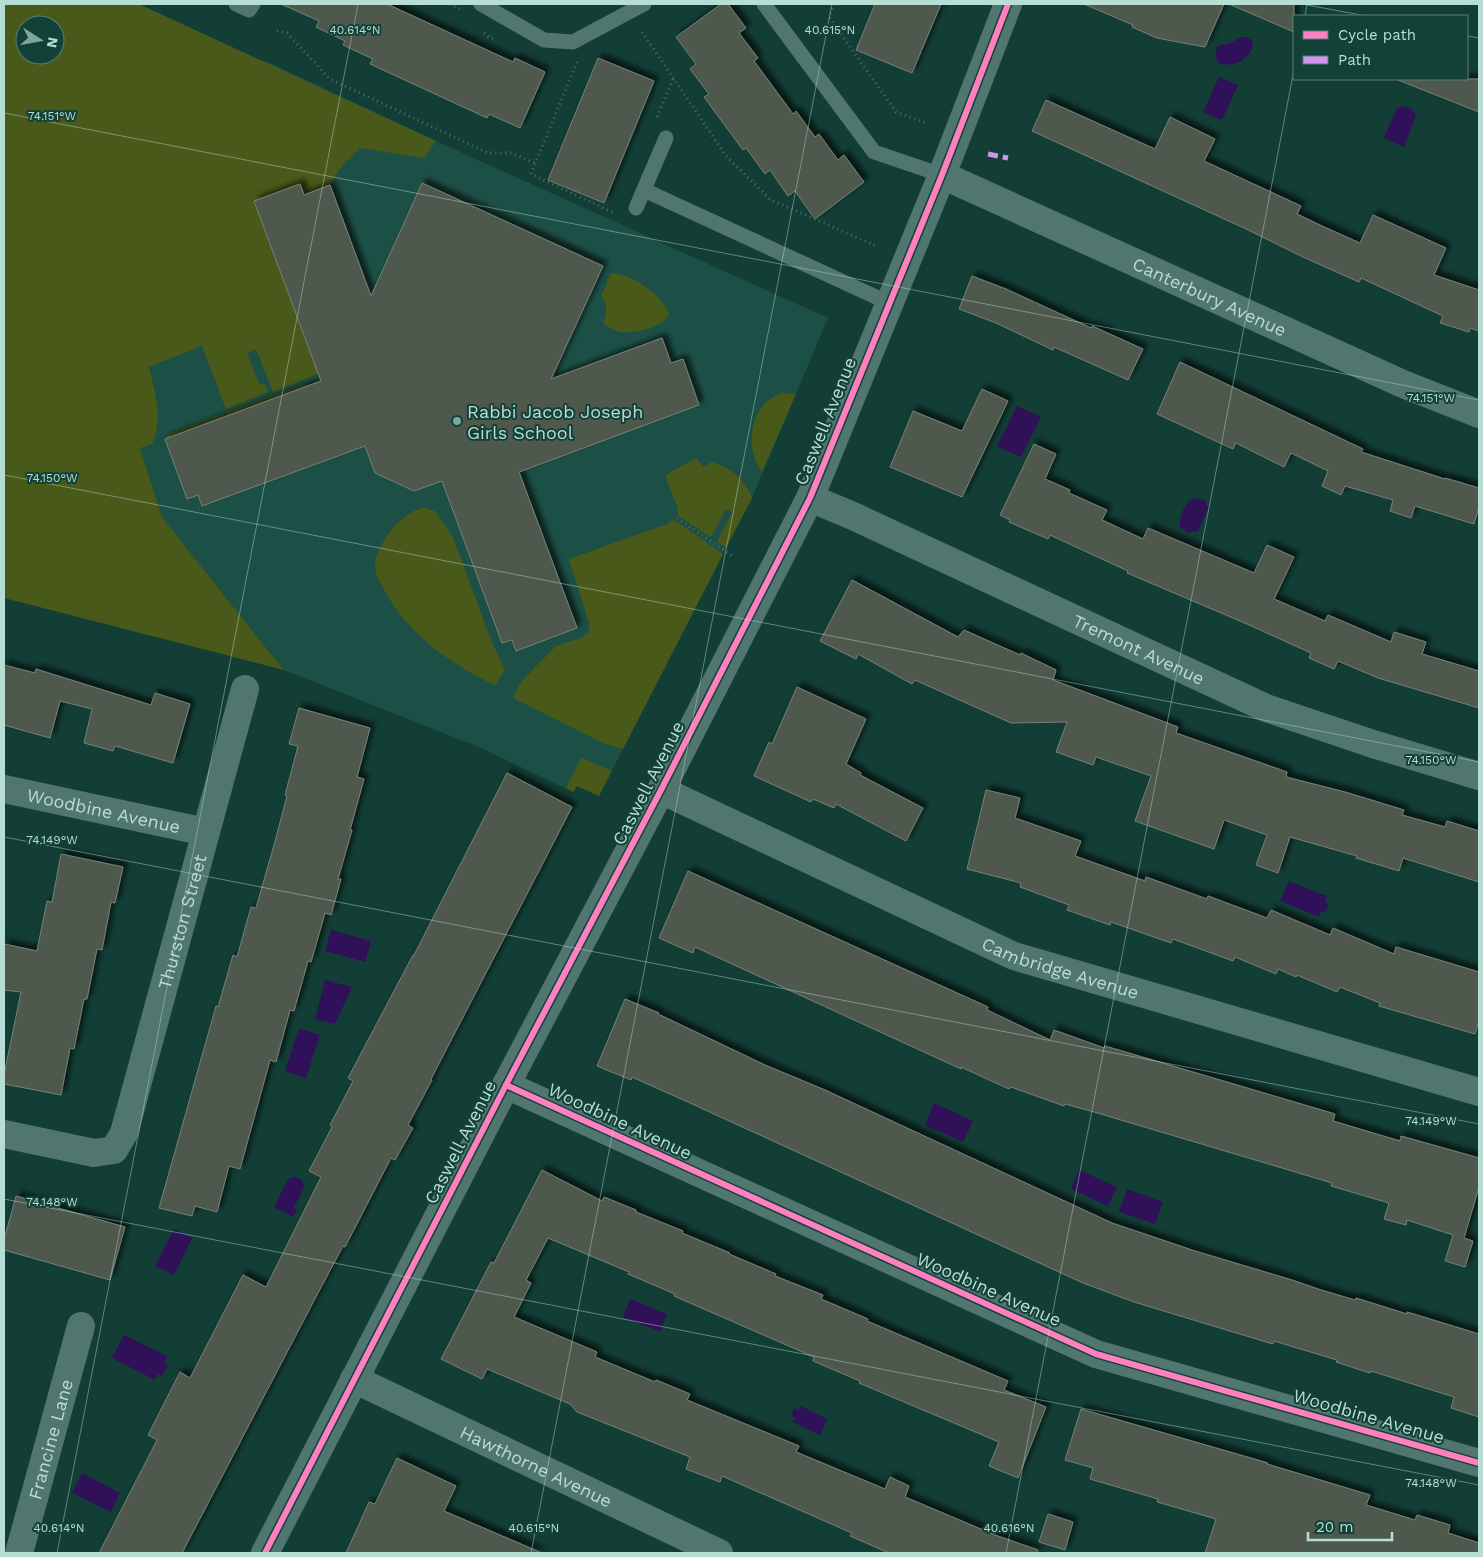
<svg xmlns="http://www.w3.org/2000/svg" width="1483" height="1557" font-family="'Work Sans',sans-serif">
<defs>
<filter id="shadow"><feDropShadow dx="4.5" dy="-4.5" stdDeviation="2.5" flood-color="#0009"/></filter>
</defs>
<rect width="100%" height="100%" fill="#123e36"/>
<path fill="#1c5046" d="M266 61 436 141 828 318 752 498 599 796 577 786 573 792 479 747 284 670 162 517 122 393Z"/>
<g fill="#49591a" fill-rule="evenodd">
<path d="M4 4H139L436 141 424 158 360 148 342 166 330 185 304 195 300 184 318 374 273 392 256 349 247 353 259 384 264 383 268 392 226 409 202 346 149 367C155 395 164 415 152 444L140 448 162 517 284 670 4 598ZM25 25H55V55H25Z"/>
<path d="M611 273C631 273 663 295 669 314 664 327 634 334 621 332 614 331 609 327 603 323 607 314 608 304 601 296Z"/>
<path d="M304 384 310 386 165 439 169 434 173 432Z"/>
<path d="M783 393 796 394 762 472C743 447 750 402 783 393Z"/>
<path d="M696 458 704 467 711 462C729 466 746 479 752 498L726 548 717 542 732 512 726 509 711 537 678 516 677 506 666 478V475Z"/>
<path d="M422 508H427L436 512 453 537 491 640 505 670 495 685C452 665 410 636 386 593 382 585 376 577 375 568 374 558 381 545 387 536 396 523 406 513 422 508Z"/>
<path d="M673 519 723 554 623 749 605 744 513 698 521 682 556 646 583 637 589 632V623L569 559 667 524Z"/>
<path d="M581 758 612 771 599 796 577 786 573 792 566 788Z"/>
</g>
<g fill="#2f1059">
<path d="M1240 37C1269 36 1244 72 1219 63L1215 57 1217 47 1222 44H1229Z"/>
<path d="M1219 77 1238 85 1222 120 1203 112Z"/>
<path d="M1402 106 1411 108 1416 116 1404 147 1384 138 1397 108Z"/>
<path d="M1017 406 1041 417 1021 457 997 446Z"/>
<path d="M1196 498 1205 501 1208 508 1207 511 1198 531 1188 533 1180 527C1179 516 1185 501 1196 498Z"/>
<path d="M1289 881 1327 896 1325 902 1329 904 1326 912 1321 911 1319 917 1280 901Z"/>
<path d="M331 930 371 941 365 962 325 951Z"/>
<path d="M325 980 352 987 335 1024 315 1020Z"/>
<path d="M299 1028 320 1035 306 1078 285 1071Z"/>
<path d="M934 1103 973 1121 963 1142 925 1125Z"/>
<path d="M1079 1170 1117 1187 1108 1206 1071 1189Z"/>
<path d="M295 1177 302 1180 304 1187 294 1208 297 1210 293 1217 274 1207 288 1179Z"/>
<path d="M1127 1189 1163 1202 1155 1224 1119 1212Z"/>
<path d="M174 1229 192 1238 174 1275 155 1266Z"/>
<path d="M630 1299 667 1314 660 1332 623 1317Z"/>
<path d="M124 1335 167 1356 164 1362 168 1365 162 1376 158 1374 155 1380 112 1358Z"/>
<path d="M801 1406 827 1419 820 1435 793 1422 795 1418 791 1416 794 1408 799 1410Z"/>
<path d="M82 1473 120 1493 111 1512 72 1493Z"/>
</g>
<g fill="#4f584d" stroke="#778175" filter="url(#shadow)">
<path d="M281 4H387L513 62 515 58 545 72 520 128 489 114 487 118 370 64 373 59 343 45 345 41 316 27 319 21Z"/>
<path d="M721 4H728L746 28 739 33 758 58 754 61 793 114 796 111 815 137 819 134 838 160 844 155 864 182 815 219 795 191 788 196 770 170 765 174 746 148 743 150 704 97 709 94 690 69 696 64 676 37Z"/>
<path d="M875 4H941L912 73 856 50Z"/>
<path d="M1084 4H1224L1205 47 1157 38 1132 27 1133 25Z"/>
<path d="M1229 4H1294V32Z"/>
<path d="M598 58 654 81 604 203 548 180Z"/>
<path d="M1398 79H1479V112L1398 80Z"/>
<path d="M1046 100 1155 149 1170 117 1215 139 1204 161 1301 206 1297 214 1322 226 1360 243 1373 215 1446 248 1434 275 1479 290V331L1470 328 1469 332 1440 323 1443 316 1361 278 1359 282 1303 257 1244 228 1032 131Z"/>
<path d="M422 183 603 266 551 379 662 338 671 363 683 359 699 405 519 472 577 628 516 651 512 640 502 643 442 481 414 491 375 473 365 446 202 506 198 495 187 499 165 439 321 381 254 201 300 184 304 195 330 185 371 296Z"/>
<path d="M972 276 1006 289 1091 328 1092 326 1143 349 1128 380 1054 347 1053 350 996 323 959 309Z"/>
<path d="M1180 362 1363 449 1361 452 1445 479V478L1479 488V507L1474 524 1415 506 1411 518 1390 511 1393 500 1345 486 1341 495 1322 486 1328 471 1291 453 1284 467 1236 443 1233 449 1157 414Z"/>
<path d="M982 389 1008 401 962 497 890 467 913 411 962 431Z"/>
<path d="M1034 444 1056 454 1045 479 1070 490 1069 493 1107 510 1102 520 1143 539 1148 528 1254 573 1267 545 1294 557 1274 599 1325 621 1328 615 1391 642 1394 632 1426 642 1422 654 1479 671V708L1378 678 1338 661 1334 669 1309 658 1311 653 1247 624 1127 573 1128 571 1050 535 1048 539 1009 522 1010 520 1000 515Z"/>
<path d="M852 580 958 637 964 630 1020 655 1021 653 1056 670 1053 680 1178 727 1176 733 1287 772 1286 777 1345 792 1404 810 1402 815 1445 827 1447 821 1479 831V882L1403 858 1399 871 1356 858 1357 856 1290 837 1278 873 1256 865 1267 835 1224 820 1214 849 1135 821 1151 776 1096 757 1093 765 1056 752 1067 722 1011 723 915 680 912 684 858 654 856 659 820 641Z"/>
<path d="M4 665 35 673 36 669 151 705 155 693 190 704 173 763 115 746 113 751 84 743 92 709 60 701 50 738 4 725Z"/>
<path d="M797 687 866 719 846 764 861 773 860 775 923 808 906 841 836 804 834 808 813 799 811 802 754 776 769 742 772 744Z"/>
<path d="M299 708 370 728 357 777 364 779 350 830H352L338 879H341L331 915 325 913 311 962 308 961 294 1011 290 1010 276 1062 270 1060 240 1169 229 1166 217 1212 195 1206 192 1216 159 1208 216 1006 218 1007 233 955 237 957 251 907 256 908 274 845 287 796 285 795 298 746 289 744Z"/>
<path d="M507 773 572 807 431 1079 432 1080 408 1125 413 1128 395 1160 391 1158 345 1247 343 1246 318 1293 182 1553H99L157 1440 148 1435 180 1372 190 1378 243 1275 266 1287 321 1177 309 1171 332 1127 330 1125 353 1081 348 1078 413 955H414Z"/>
<path d="M986 790 1020 798 1015 818 1081 841 1075 856 1145 881 1146 877 1207 899 1208 896 1267 918 1271 910 1330 935 1333 928 1394 954 1396 947 1479 972V1021L1475 1034 1379 1006 1380 1003 1340 987 1337 992 1297 975 1296 977 1278 969 1276 974 1235 957 1233 961 1173 939 1171 943 1111 922 1110 925 1067 910 1069 905 1020 887 1021 883 967 869Z"/>
<path d="M61 854 123 867 115 903 111 902 102 950 97 949 87 999H84L74 1049 70 1048 61 1095 4 1084V1075L21 992 4 990V944L37 951 47 901 52 902Z"/>
<path d="M688 871 988 1007 987 1010 1050 1040 1054 1030 1104 1048 1105 1046 1335 1114 1333 1121 1400 1141 1401 1136 1479 1158V1187L1464 1238 1473 1241 1465 1267 1445 1261 1453 1235 1407 1220 1406 1225 1384 1219 1389 1203 1331 1186 1332 1183 1282 1168 1094 1112 1065 1104 1064 1106 1011 1087 1009 1089 961 1067V1069L695 947 693 953 659 938Z"/>
<path d="M625 999 659 1013 658 1014 765 1065 825 1090 1112 1223 1195 1251 1292 1280 1321 1290 1355 1300 1356 1298 1407 1314V1312L1479 1334V1417L1451 1408 1454 1397 1371 1371 1370 1373 1336 1362 1337 1360 1274 1341 1273 1344 1190 1319 1134 1302 1083 1283 690 1103 632 1077 631 1080 597 1066Z"/>
<path d="M542 1170 602 1201 604 1197 636 1210V1212L683 1231 682 1233 730 1253 729 1254 776 1274 775 1276 823 1295 821 1299 868 1319 867 1321 1008 1381 1004 1390 1046 1407 1018 1478 989 1466 999 1442 859 1383 860 1381 813 1361 814 1357 674 1296 675 1294 628 1274 629 1272 548 1238 526 1280 531 1283 514 1317 597 1352 595 1357 655 1382 656 1380 690 1394 687 1400 799 1446 796 1452 885 1489 890 1477 909 1486 905 1497 995 1535 1038 1550 1037 1553H889L850 1536 852 1533 722 1476 720 1482 686 1469 690 1457 577 1412 570 1404 487 1369 482 1379 441 1359 491 1262 494 1263Z"/>
<path d="M16 1196 125 1227 110 1280 4 1250V1240Z"/>
<path d="M1081 1409 1268 1463 1267 1464 1370 1495 1366 1505 1415 1520 1417 1515 1450 1525 1448 1533 1479 1543V1553H1205L1216 1519 1157 1502 1158 1499 1090 1479 1093 1468 1065 1460Z"/>
<path d="M397 1458 456 1486 444 1511 542 1553H346L369 1502 375 1504Z"/>
<path d="M1048 1514 1073 1522 1065 1550 1039 1542Z"/>
</g>
<g fill="none" stroke-linecap="round" stroke-linejoin="round">
<g stroke="#4e6e68" stroke-width="3" stroke-dasharray="1 4" stroke-linecap="butt">
<path d="M450 4 460 9"/>
<path d="M835 4 829 17 896 112 926 123"/>
<path d="M277 31 287 33 330 79 488 153H511L535 163"/>
<path d="M642 32 727 157 771 200 876 246"/>
<path d="M484 33 490 38 496 39"/>
<path d="M577 62 531 174 614 213"/>
<path d="M657 117 674 77"/>
<path d="M677 518 734 557"/>
</g>
<g stroke="#50766f" stroke-width="15">
<path d="M236 4 249 10 253 4"/>
<path d="M481 4 544 40 573 42 644 4"/>
<path d="M764 4 874 152 942 175"/>
<path d="M644 190 889 303"/>
<path d="M636 208 666 138"/>
</g>
<g stroke="#50766f" stroke-width="28">
<path id="s1" d="M942 175 1403 384 1479 414"/>
<path id="s2" d="M810 498 853 516 1266 708 1373 744 1479 776"/>
<path id="s3" d="M4 789 206 832"/>
<path id="s4" d="M661 790 1014 956 1479 1092"/>
<path d="M506 1085 1096 1354 1479 1463"/>
<path id="s5" d="M4 1134 94 1153 114 1150 124 1133 245 689"/>
<path id="s6" d="M354 1379 719 1553"/>
<path id="s7" d="M19 1553 81 1326"/>
<path d="M265 1553 506 1085 661 790 810 498 942 175 1008 4"/>
</g>
<path stroke="#d193ec" stroke-width="5" stroke-dasharray="10 5" stroke-linecap="butt" d="M988 154 1008 158"/>
<defs>
<g id="cycleway">
<path d="M506 1085 1096 1354 1479 1463"/>
<path d="M265 1553 506 1085 661 790 810 498 942 175 1008 4"/>
</g>
</defs>
<use href="#cycleway" stroke="#134138" stroke-width="9"/>
<use href="#cycleway" stroke="#ff80c0" stroke-width="6"/>
</g>
<path fill="none" stroke="#b7ded4" stroke-width="1" stroke-opacity="0.45" d="M1302 4 1366 16M1305 16 1307 4M1467 36 1479 38M4 113 1479 400M4 475 1479 762M4 837 1479 1124M4 1199 1479 1485M57 1553 358 4M531 1553 832 4M1006 1553 1294 70"/>
<circle fill="#7da69d" stroke="#134138" stroke-width="2" cx="457" cy="421" r="5"/>
<g text-anchor="middle" dominant-baseline="central" stroke-width="4" stroke-linejoin="round" paint-order="stroke">
<g font-size="18" fill="#b7ded4" stroke="#134138">
<text stroke="none"><textPath href="#s1" startOffset="294">Canterbury Avenue</textPath></text>
<text transform="translate(825 421) rotate(-68)">Caswell Avenue</text>
<text stroke="none"><textPath href="#s2" startOffset="362">Tremont Avenue</textPath></text>
<text transform="translate(648 783) rotate(-63)">Caswell Avenue</text>
<text stroke="none"><textPath href="#s3" startOffset="102">Woodbine Avenue</textPath></text>
<text stroke="none"><textPath href="#s5" startOffset="351">Thurston Street</textPath></text>
<text stroke="none"><textPath href="#s4" startOffset="438">Cambridge Avenue</textPath></text>
<text transform="translate(620 1121) rotate(25)">Woodbine Avenue</text>
<text transform="translate(460 1142) rotate(-63)">Caswell Avenue</text>
<text transform="translate(989 1289) rotate(24)">Woodbine Avenue</text>
<text transform="translate(1369 1416) rotate(16)">Woodbine Avenue</text>
<text stroke="none"><textPath href="#s7" startOffset="118">Francine Lane</textPath></text>
<text stroke="none"><textPath href="#s6" startOffset="202">Hawthorne Avenue</textPath></text>
</g>
<g font-size="18" fill="#b7ded4" stroke="#134138" text-anchor="start">
<text x="467" y="411">Rabbi Jacob Joseph<tspan x="467" dy="21">Girls School</tspan></text>
</g>
</g>
<g font-size="12" text-anchor="middle" fill="#b7ded4" stroke="#134138" stroke-width="4" stroke-linejoin="round" paint-order="stroke">
<text x="355" y="34">40.614°N</text>
<text x="830" y="34">40.615°N</text>
<text x="52" y="120">74.151°W</text>
<text x="1431" y="402">74.151°W</text>
<text x="52" y="482">74.150°W</text>
<text x="1431" y="764">74.150°W</text>
<text x="52" y="844">74.149°W</text>
<text x="1431" y="1125">74.149°W</text>
<text x="52" y="1206">74.148°W</text>
<text x="1431" y="1487">74.148°W</text>
<text x="59" y="1532">40.614°N</text>
<text x="534" y="1532">40.615°N</text>
<text x="1009" y="1532">40.616°N</text>
</g>
<rect width="1483" height="1557" fill="none" stroke="#b7ded4" stroke-width="10"/>
<rect x="1293" y="15" width="175" height="65" fill="#134138" stroke="#558076"/>
<rect x="1303" y="31" width="25" height="8" fill="#ff80c0" stroke="#558076"/>
<text x="1338" y="40" font-size="15" fill="#b7ded4">Cycle path</text>
<rect x="1303" y="56" width="25" height="8" fill="#d193ec" stroke="#558076"/>
<text x="1338" y="65" font-size="15" fill="#b7ded4">Path</text>
<g transform="translate(40 40) rotate(101)"><circle r="24" fill="#134138" stroke="#558076"/>
<path d="M0-4L9 19L0 12L-9 19Z" fill="#7da69d"/>
<text y="-8" font-size="14" font-weight="bold" text-anchor="middle" fill="#b7ded4">N</text>
</g>
<path d="M1308 1532v8h84v-8" fill="none" stroke="#b7ded4" stroke-width="2.5"/>
<text x="1316" y="1532" font-size="15" fill="#b7ded4" stroke="#134138" stroke-width="4" paint-order="stroke">20 m</text>
</svg>
